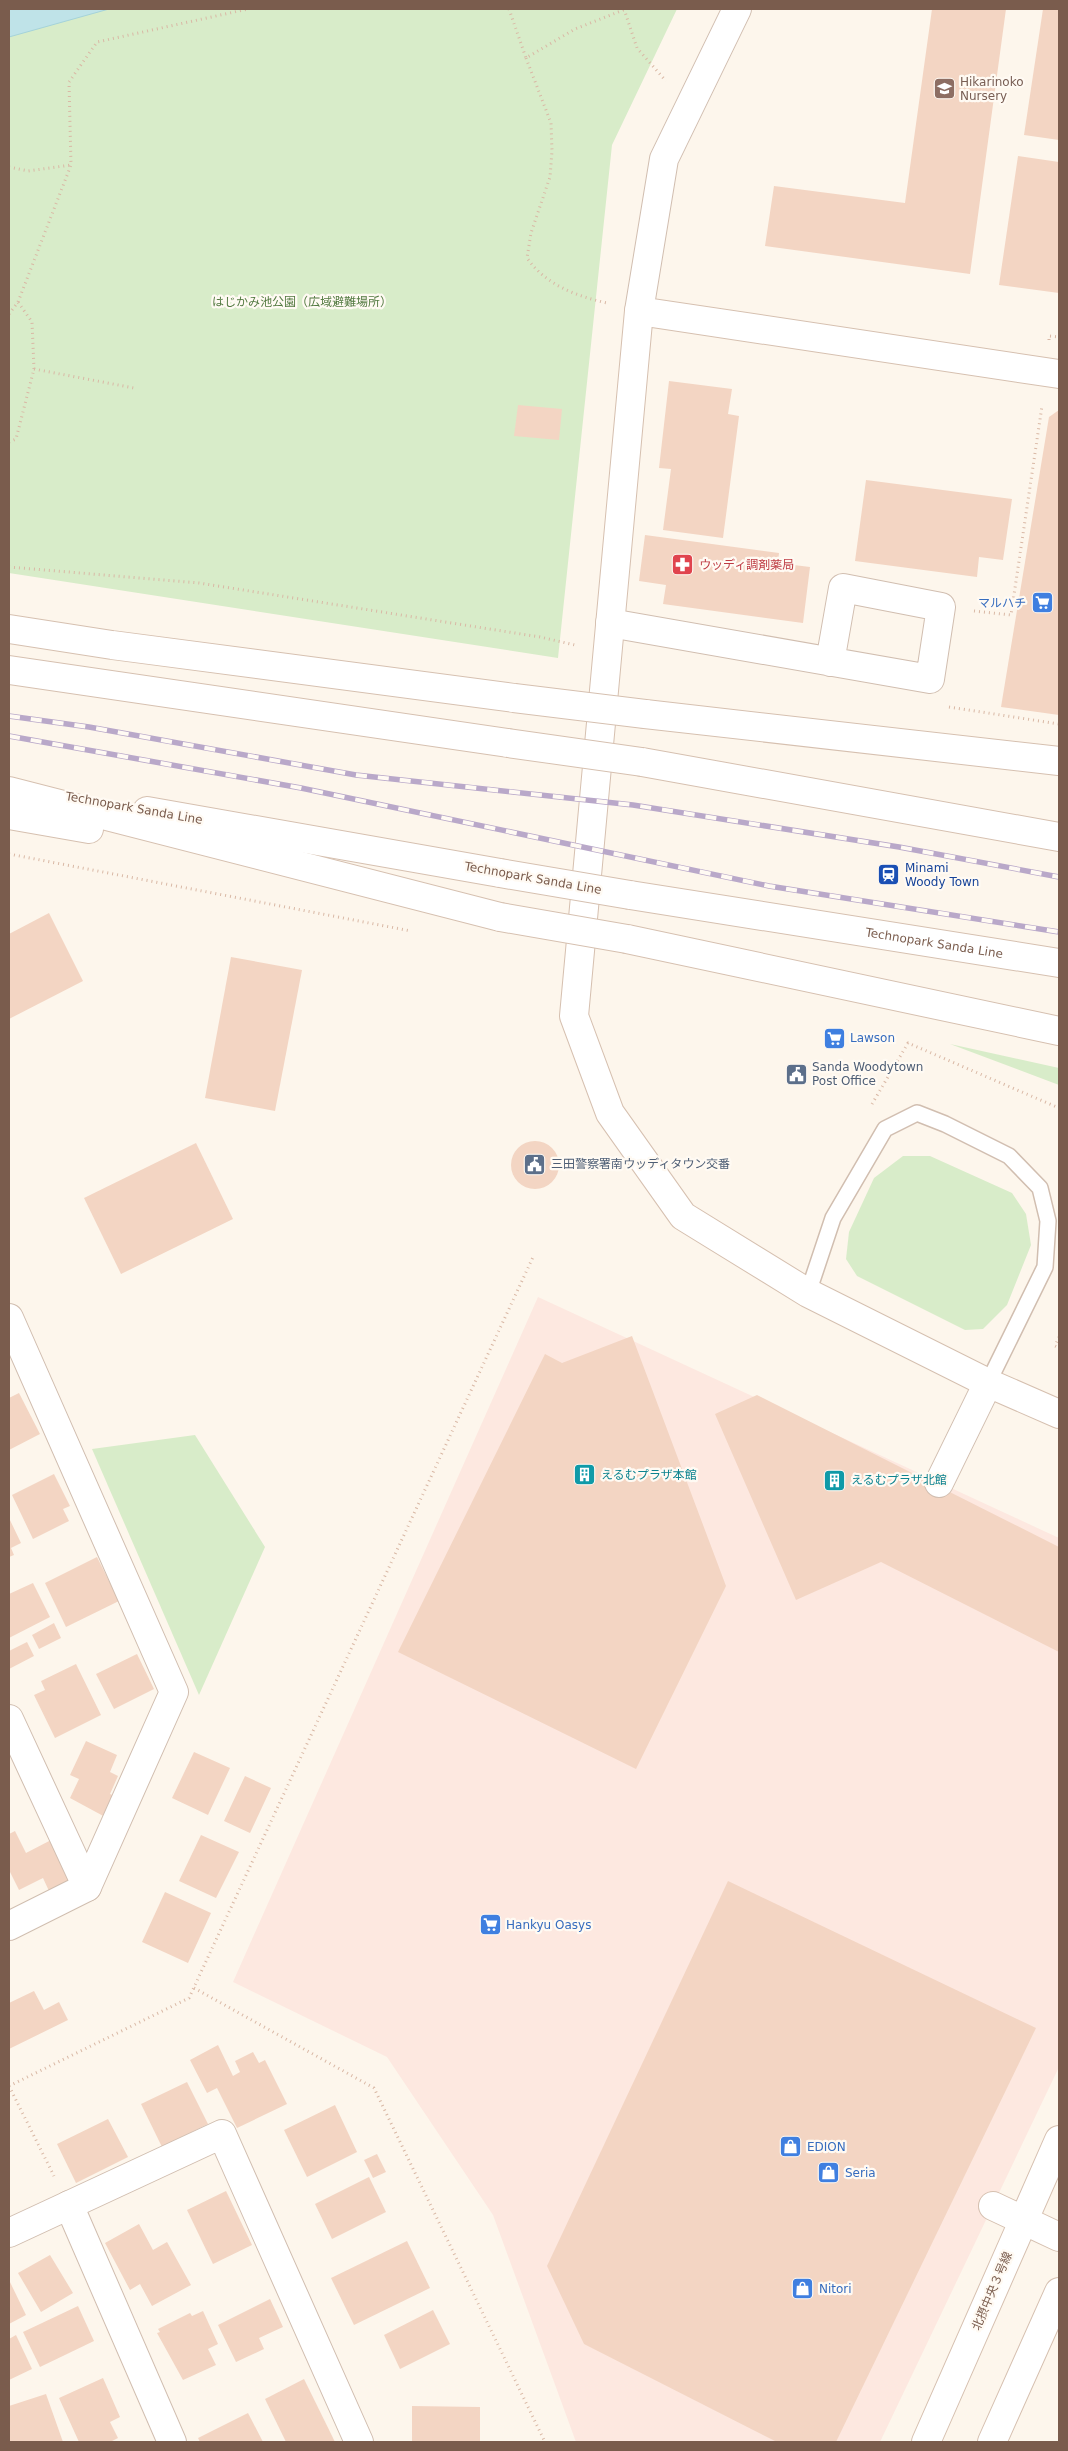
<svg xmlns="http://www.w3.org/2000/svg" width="1068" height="2451" font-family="'DejaVu Sans','Noto Sans JP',sans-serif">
<rect width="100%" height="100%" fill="#fdf6ec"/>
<path fill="#fde8e0" d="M538 1297 1059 1538V2067L880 2442H576L493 2215 387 2057 233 1982Z"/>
<g fill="#d8ecc9">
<path d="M9 9H677L612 145 558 658 9 573Z"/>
<path d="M950 1044 1059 1068V1085Z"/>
<path d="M903 1156H930L1012 1193 1026 1214 1031 1245 1007 1305 983 1329 965 1330 857 1276 846 1259 849 1232 874 1178Z"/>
<path d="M195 1435 265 1547 199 1695 92 1449Z"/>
</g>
<path fill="#bfe3e8" stroke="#a5d3da" d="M9 9H109L9 37Z"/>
<g fill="#f3d5c3">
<path d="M932 9H1006L970 274 765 246 774 186 905 203Z"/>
<path d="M1043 9H1059V140L1024 135Z"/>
<path d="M1018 156 1059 162V293L999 285Z"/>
<path d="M669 381 732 389 728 414 739 416 723 538 663 530 671 469 659 468Z"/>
<path d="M518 405 562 409 559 440 514 436Z"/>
<path d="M1059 410V715L1001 707 1049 417Z"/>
<path d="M866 480 1012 499 1003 560 979 557 977 577 855 561Z"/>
<path d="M645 535 779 553 778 563 810 567 803 623 663 604 666 585 639 581Z"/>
<path d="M49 913 83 981 9 1019V934Z"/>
<path d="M231 957 302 970 275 1111 205 1098Z"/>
<circle cx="535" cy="1165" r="24"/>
<path d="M196 1143 233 1219 121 1274 84 1198Z"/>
<path d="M632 1336 726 1586 636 1769 398 1652 545 1354 562 1363Z"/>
<path d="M19 1393 40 1434 9 1450V1398Z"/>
<path d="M757 1395 1059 1547V1652L881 1562 796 1600 715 1414Z"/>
<path d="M54 1474 70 1506 63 1509 69 1521 33 1539 12 1495Z"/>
<path d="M9 1518 21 1543 11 1548 14 1555 9 1557Z"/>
<path d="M97 1557 119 1601 66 1627 45 1583Z"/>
<path d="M33 1583 50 1617 9 1638V1594Z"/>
<path d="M54 1623 61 1638 39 1649 32 1635Z"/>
<path d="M27 1642 34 1656 9 1669V1651Z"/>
<path d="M137 1654 154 1689 114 1709 96 1674Z"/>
<path d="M76 1664 101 1715 55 1738 34 1695 45 1690 41 1681Z"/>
<path d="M86 1741 117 1755 110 1772 118 1776 110 1794 117 1797 107 1818 70 1798 79 1779 70 1775Z"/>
<path d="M194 1752 230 1768 208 1815 172 1798Z"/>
<path d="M245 1776 271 1788 250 1833 224 1821Z"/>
<path d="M15 1831 26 1853 53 1839 73 1879 49 1891 43 1878 19 1890 9 1870V1834Z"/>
<path d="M201 1835 239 1852 216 1898 179 1881Z"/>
<path d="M728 1881 1036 2028 836 2442H777L584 2344 547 2266Z"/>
<path d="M165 1892 211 1913 188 1963 142 1942Z"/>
<path d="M34 1991 44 2010 59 2002 68 2020 9 2049V2003Z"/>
<path d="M218 2045 233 2076 240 2072 235 2061 253 2052 259 2063 265 2060 287 2104 237 2128 217 2088 207 2093 190 2060Z"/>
<path d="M187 2082 208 2124 162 2147 141 2104Z"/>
<path d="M335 2105 357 2152 307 2177 284 2130Z"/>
<path d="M108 2119 128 2157 76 2183 57 2144Z"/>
<path d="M377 2154 386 2172 373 2178 364 2160Z"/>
<path d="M369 2177 386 2212 332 2239 315 2204Z"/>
<path d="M226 2191 252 2245 213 2264 187 2210Z"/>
<path d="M139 2224 153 2250 167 2242 191 2285 152 2306 140 2284 130 2290 105 2243Z"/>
<path d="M407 2241 430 2288 354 2325 331 2278Z"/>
<path d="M50 2255 73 2293 41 2312 18 2273Z"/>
<path d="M9 2280 26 2315 9 2324Z"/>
<path d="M270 2299 283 2327 259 2338 264 2349 236 2362 218 2325Z"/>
<path d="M78 2306 94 2341 40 2367 23 2332Z"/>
<path d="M433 2310 450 2344 400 2369 384 2335Z"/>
<path d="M203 2311 218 2344 208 2349 216 2365 183 2380 157 2333 160 2332 158 2329 190 2313 192 2316Z"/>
<path d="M16 2335 32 2369 9 2380V2339Z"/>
<path d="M103 2378 120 2417 110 2422 118 2438 110 2442H79L59 2398Z"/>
<path d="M304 2379 335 2442H286L265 2399Z"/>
<path d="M46 2394 63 2442H9V2406Z"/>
<path d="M412 2406 480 2407V2442H412Z"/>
<path d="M248 2413 263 2442H200L198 2438Z"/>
</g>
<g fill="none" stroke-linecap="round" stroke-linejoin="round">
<defs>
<path id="lane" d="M808 1293 833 1218 885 1129 917 1113 945 1124 1009 1156 1040 1188 1048 1221 1045 1267 988 1383"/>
<g id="street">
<path d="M639 311 664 159 737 9"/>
<path d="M610 623 930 679 941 607 843 588 830 662"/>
<path d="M9 1318 174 1692 87 1887 9 1926"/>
<path d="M939 1483 988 1383"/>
<path d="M9 1719 87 1887"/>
<path d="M69 2205 172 2442"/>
<path d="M9 2233 222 2134 359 2442"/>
</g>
<g id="secondary">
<path d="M1059 374 639 311 574 1016 610 1113 683 1216 808 1293 988 1383 1059 1414"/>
<path d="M9 629 112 645 514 698"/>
<path d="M9 670 508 743"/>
<path d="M645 714 1059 761"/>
<path d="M642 762 1059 837"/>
<path d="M9 791 500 917"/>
<path d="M147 811 500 873"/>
<path d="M9 815 89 829"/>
<path id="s1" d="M630 895 1059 963"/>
<path d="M627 939 1059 1031"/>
<path d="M993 2206 1059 2237"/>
<path d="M926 2442 1059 2140"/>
<path d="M992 2442 1059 2292"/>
</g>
</defs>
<use href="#lane" stroke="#d1beb0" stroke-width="18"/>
<use href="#street" stroke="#d1beb0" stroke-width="30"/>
<use href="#secondary" stroke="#d6c0b0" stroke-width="30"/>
<g stroke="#d9b8a5" stroke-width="3" stroke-dasharray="1 4" stroke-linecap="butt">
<path d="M509 9 526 58 575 29 626 9"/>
<path d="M624 9 637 48 666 81"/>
<path d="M526 58 551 123 552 151 550 177 531 233 527 258C546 285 576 296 607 303"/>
<path d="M9 167 28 171 71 165"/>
<path d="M9 314 18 302 71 165 69 82 97 42 248 9"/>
<path d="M1049 340V336L1059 337"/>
<path d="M34 369 134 388"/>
<path d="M9 442 16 439 34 369 32 322 18 302"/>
<path d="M9 567 199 583 540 637 575 645"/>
<path d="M974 611 1011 615 1042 406"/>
<path d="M949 707 1059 724"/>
<path d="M9 854 411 931"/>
<path d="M872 1104 908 1043 1059 1108"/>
<path d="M1059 1337 1055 1346 1059 1348"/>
<path d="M194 1988 374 2088 545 2442"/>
<path d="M9 2086 189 1998 534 1255"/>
<path d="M9 2086 54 2176"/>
</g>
<use href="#lane" stroke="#fff" stroke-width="15"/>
<use href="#street" stroke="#fff" stroke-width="28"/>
<use href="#secondary" stroke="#fff" stroke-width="28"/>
<defs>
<g id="rail">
<path d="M9 716 89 727 356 775 633 805 899 847 1059 877"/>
<path d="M9 736 301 788 769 886 1059 932"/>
</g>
</defs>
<use href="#rail" stroke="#b9a8c9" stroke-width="5.5"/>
<use href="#rail" stroke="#fffaf3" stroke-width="4" stroke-dasharray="11" stroke-linecap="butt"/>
<defs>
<g id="secondary-bridge">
<path d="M514 698 645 714"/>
<path d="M508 743 642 762"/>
<path d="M500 873 630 895"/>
<path d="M500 917 627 939"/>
</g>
</defs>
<use href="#secondary-bridge" stroke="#d6c0b0" stroke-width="30" stroke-linecap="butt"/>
<use href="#secondary-bridge" stroke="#fff" stroke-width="28"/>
</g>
<defs>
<symbol id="school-square" viewBox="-11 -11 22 22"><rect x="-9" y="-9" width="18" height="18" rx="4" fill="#8d6e63" stroke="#fffaf3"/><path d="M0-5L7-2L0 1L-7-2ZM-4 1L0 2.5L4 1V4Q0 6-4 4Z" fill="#fff"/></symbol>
<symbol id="pharmacy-square" viewBox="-11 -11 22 22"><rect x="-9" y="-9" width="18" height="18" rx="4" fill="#e0444e" stroke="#fffaf3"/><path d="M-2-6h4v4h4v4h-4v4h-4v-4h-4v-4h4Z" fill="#fff"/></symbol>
<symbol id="supermarket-square" viewBox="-11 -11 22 22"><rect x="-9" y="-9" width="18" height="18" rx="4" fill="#3f7fe0" stroke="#fffaf3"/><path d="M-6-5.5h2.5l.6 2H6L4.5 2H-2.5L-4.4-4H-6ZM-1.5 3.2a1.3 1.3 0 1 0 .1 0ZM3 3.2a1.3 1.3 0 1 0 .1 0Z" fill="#fff"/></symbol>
<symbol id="station-square" viewBox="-11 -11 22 22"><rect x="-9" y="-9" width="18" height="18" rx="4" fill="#1a4fb4" stroke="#fffaf3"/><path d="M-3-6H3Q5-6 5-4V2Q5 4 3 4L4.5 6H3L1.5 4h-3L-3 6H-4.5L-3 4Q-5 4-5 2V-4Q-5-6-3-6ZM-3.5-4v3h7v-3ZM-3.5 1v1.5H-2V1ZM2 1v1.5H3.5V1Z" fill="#fff"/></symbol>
<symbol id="civic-square" viewBox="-11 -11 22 22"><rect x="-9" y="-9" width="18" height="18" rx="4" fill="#5c6f8a" stroke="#fffaf3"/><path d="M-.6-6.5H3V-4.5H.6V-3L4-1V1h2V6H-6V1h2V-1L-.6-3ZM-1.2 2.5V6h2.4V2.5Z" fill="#fff"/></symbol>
<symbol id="building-square" viewBox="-11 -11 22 22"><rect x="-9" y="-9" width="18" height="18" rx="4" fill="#0f9aa8" stroke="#fffaf3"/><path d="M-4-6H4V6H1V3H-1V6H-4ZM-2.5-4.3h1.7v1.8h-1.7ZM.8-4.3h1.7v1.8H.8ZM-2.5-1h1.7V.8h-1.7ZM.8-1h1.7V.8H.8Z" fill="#fff"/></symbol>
<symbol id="shop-square" viewBox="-11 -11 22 22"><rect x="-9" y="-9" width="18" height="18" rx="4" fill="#3f7fe0" stroke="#fffaf3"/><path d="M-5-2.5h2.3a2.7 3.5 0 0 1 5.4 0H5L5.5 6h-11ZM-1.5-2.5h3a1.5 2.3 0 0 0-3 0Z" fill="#fff"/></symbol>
</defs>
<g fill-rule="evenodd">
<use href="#school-square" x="932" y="76" width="25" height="25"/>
<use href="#pharmacy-square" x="670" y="552" width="25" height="25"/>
<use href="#supermarket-square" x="1030" y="590" width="25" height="25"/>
<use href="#station-square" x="876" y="862" width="25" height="25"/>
<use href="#supermarket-square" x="822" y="1026" width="25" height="25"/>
<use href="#civic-square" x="784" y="1062" width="25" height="25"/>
<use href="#civic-square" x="522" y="1152" width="25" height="25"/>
<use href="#building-square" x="572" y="1462" width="25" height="25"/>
<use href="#building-square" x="822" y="1468" width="25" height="25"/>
<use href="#supermarket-square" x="478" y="1912" width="25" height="25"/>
<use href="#shop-square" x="778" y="2134" width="25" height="25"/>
<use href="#shop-square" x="816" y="2160" width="25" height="25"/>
<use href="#shop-square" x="790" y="2276" width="25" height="25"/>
</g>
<g text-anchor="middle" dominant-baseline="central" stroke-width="4.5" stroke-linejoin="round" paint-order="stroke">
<g font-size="12" fill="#785e54" stroke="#fffaf3" text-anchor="start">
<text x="960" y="82">Hikarinoko<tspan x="960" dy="14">Nursery</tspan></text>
</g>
<g font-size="12" fill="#537a41" stroke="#fffaf3">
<text x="302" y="302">はじかみ池公園（広域避難場所）</text>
</g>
<g font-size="12" fill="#be3a42" stroke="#fffaf3" text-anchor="start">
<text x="699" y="565">ウッディ調剤薬局</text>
</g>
<g font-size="12" fill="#366cbe" stroke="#fffaf3" text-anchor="start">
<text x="1026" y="603" text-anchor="end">マルハチ</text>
<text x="850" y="1038">Lawson</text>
<text x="506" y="1925">Hankyu Oasys</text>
<text x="807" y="2147">EDION</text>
<text x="845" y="2173">Seria</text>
<text x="819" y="2289">Nitori</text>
</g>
<g font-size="12" fill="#7a5c4d" stroke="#fffaf3">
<text transform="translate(134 808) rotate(10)">Technopark Sanda Line</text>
<text transform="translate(533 878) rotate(10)">Technopark Sanda Line</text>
<text stroke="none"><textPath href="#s1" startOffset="308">Technopark Sanda Line</textPath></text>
<text transform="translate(992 2291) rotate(-67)">北摂中央３号線</text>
</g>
<g font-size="12" fill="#164399" stroke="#fffaf3" text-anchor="start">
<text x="905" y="868">Minami<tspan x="905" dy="14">Woody Town</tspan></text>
</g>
<g font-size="12" fill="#4e5e75" stroke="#fffaf3" text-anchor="start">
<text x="812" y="1067">Sanda Woodytown<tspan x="812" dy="14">Post Office</tspan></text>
<text x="551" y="1164">三田警察署南ウッディタウン交番</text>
</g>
<g font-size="12" fill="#0d838f" stroke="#fffaf3" text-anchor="start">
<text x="601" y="1475">えるむプラザ本館</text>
<text x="851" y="1480">えるむプラザ北館</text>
</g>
</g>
<rect width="1068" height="2451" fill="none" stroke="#7a5c4d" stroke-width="20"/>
</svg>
